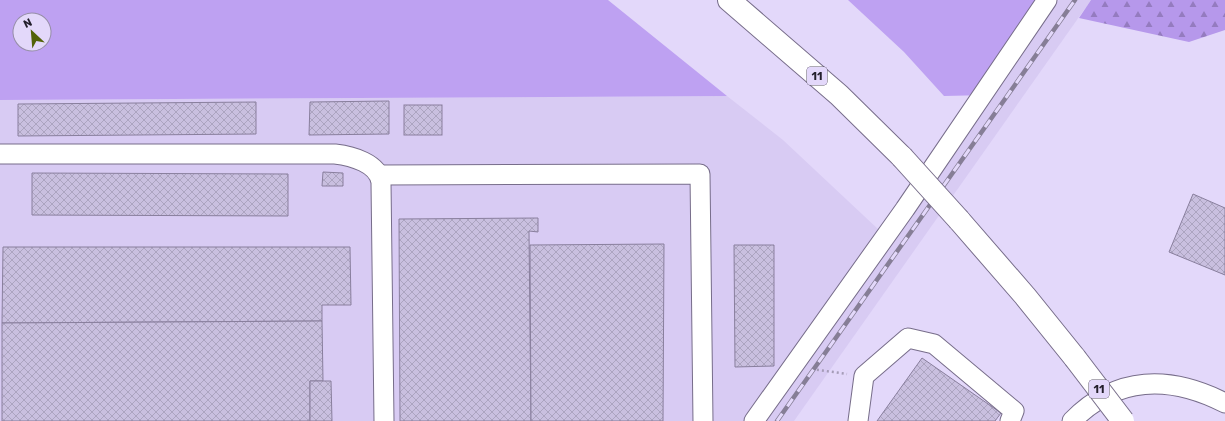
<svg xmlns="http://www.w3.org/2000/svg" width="1225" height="421" font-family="Rubik,sans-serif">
<defs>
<pattern id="forest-firs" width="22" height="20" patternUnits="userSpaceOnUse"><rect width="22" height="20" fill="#b698eb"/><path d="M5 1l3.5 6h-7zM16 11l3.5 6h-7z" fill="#947bbf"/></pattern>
<pattern id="building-cross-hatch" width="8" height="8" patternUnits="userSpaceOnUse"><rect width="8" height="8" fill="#c9bfdf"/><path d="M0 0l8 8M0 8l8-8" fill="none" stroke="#aca4c0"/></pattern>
</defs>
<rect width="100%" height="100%" fill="#e3d8fa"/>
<g fill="#d8cbf3">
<path d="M1059 0H1091L794 421H762Z"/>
<path d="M727 96 783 140 879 230 745 421H0V100Z"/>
</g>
<path fill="url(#forest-firs)" d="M1091 0H1225V30L1189 42 1079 18Z"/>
<g fill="#bea1f2" fill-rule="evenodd">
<path d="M0 0H608L727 96 0 100ZM20 20H44V44H20Z"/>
<path d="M848 0H1054L988 95 944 96 904 52Z"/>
</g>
<g fill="url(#building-cross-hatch)" stroke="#897f9d">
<path d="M389 101V134L309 135 310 102Z"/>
<path d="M256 102V134L18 136V104Z"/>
<rect x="404" y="105" width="38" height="30"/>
<path d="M323 172 343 173V186H322Z"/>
<path d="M32 173 288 174V216L32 215Z"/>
<path d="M1193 194 1225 208V275L1169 252Z"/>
<path d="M538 218V232L529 231 531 421H400L399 219Z"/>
<path d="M664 244 663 421H531L530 245Z"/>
<path d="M734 245H774V366L735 367Z"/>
<path d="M3 247H350L351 305H322V321L2 323Z"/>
<path d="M322 321 323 381H310V421H2V323Z"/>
<path d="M922 358 1001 413 995 421H877Z"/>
<path d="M310 381H331L332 421H310Z"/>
</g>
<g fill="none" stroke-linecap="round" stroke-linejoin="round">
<defs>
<g id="minor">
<path d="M0 154H335C352 156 378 163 381 182L384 421"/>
<path d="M380 175 700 174 703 421"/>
<path d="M754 421 905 209 1047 0"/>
<path d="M858 421 864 376 908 338 934 344 1014 411 1010 421"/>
<path d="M1072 421C1117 375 1170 375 1225 403"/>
</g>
<g id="major">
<path d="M729 0 839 95 902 157"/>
<path d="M959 220 1025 296 1075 358"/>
</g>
</defs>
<use href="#minor" stroke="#776d8a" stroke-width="21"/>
<use href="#major" stroke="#776d8a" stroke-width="24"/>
<path stroke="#a59cb7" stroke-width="2.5" stroke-dasharray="2 3" stroke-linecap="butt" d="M812 369 847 374"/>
<use href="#minor" stroke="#fff" stroke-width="19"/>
<use href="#major" stroke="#fff" stroke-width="22"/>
<defs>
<path id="rail" d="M777 421 1075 0"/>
</defs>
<use href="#rail" stroke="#867e96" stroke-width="4.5"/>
<use href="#rail" stroke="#e3d8fa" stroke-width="3" stroke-dasharray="9" stroke-linecap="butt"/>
<defs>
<g id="major-bridge">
<path d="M902 157 959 220"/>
<path d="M1075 358 1123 421"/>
</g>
</defs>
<use href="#major-bridge" stroke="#776d8a" stroke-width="24" stroke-linecap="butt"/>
<use href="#major-bridge" stroke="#fff" stroke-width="22"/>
</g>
<g text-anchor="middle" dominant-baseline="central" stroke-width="3" stroke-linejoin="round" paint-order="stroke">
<g fill="#e3d8fa" stroke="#5d5669" stroke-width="1">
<rect x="807" y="67" width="20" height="18" rx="3"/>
<rect x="1089" y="380" width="20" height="18" rx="3"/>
</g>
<g font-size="11" font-weight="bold" fill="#231f2b">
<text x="817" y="76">11</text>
<text x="1099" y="389">11</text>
</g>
</g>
<g transform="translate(32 32) rotate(334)"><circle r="19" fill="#e3d8fa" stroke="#968ea7"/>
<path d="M0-3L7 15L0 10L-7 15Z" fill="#536308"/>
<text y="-6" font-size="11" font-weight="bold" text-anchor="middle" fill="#231f2b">N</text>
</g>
</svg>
